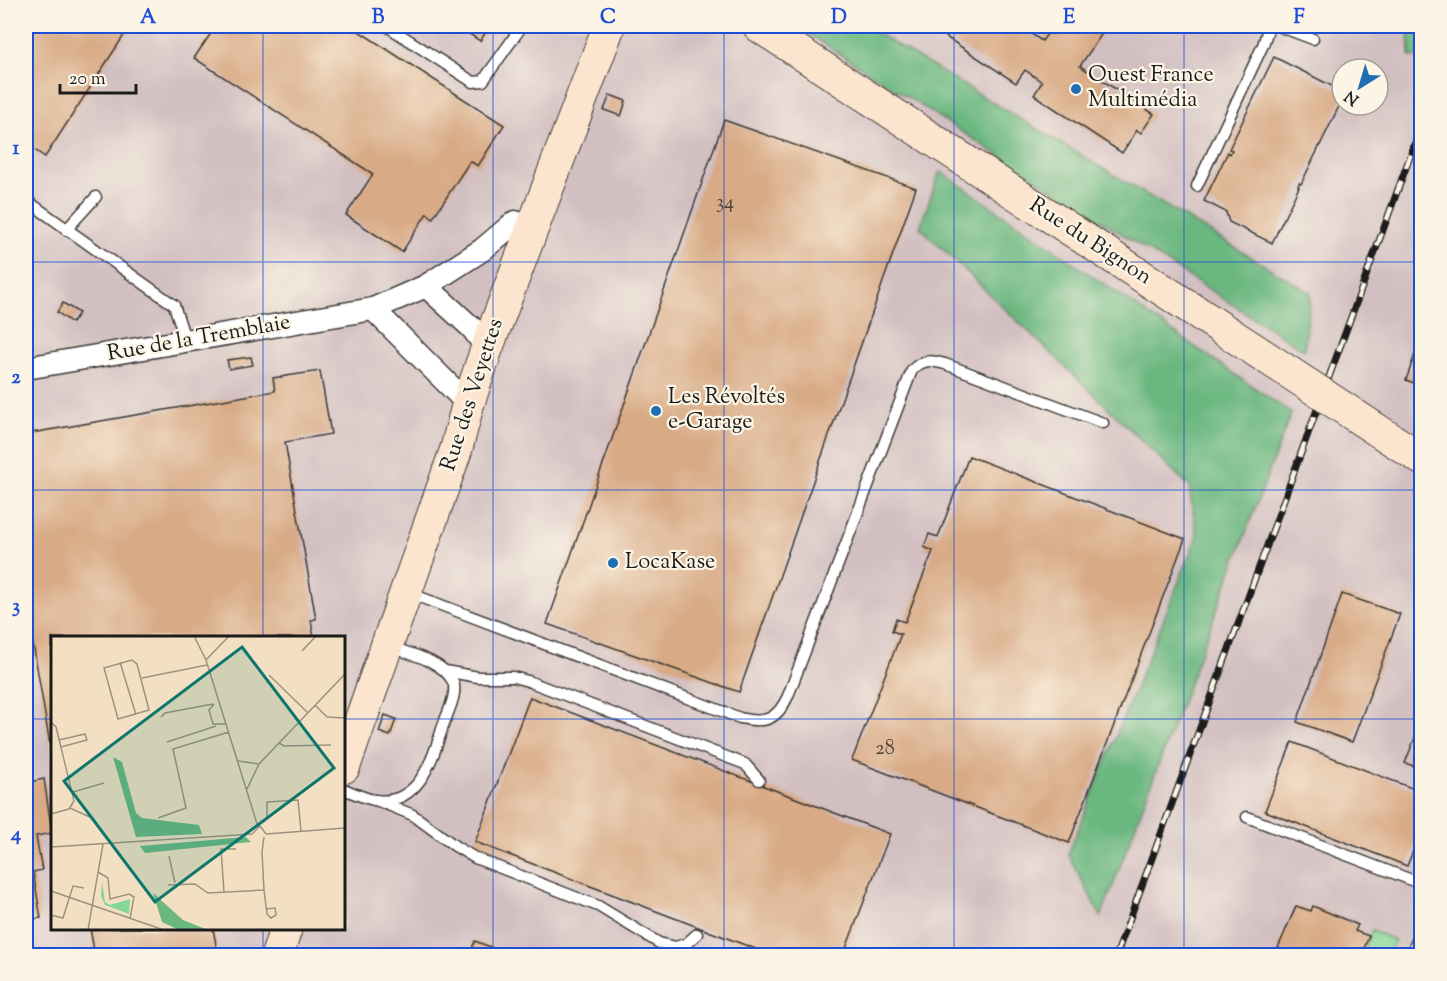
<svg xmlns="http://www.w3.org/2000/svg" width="1447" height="981" font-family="'Sorts Mill Goudy',serif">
<rect width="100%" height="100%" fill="#fcf5e5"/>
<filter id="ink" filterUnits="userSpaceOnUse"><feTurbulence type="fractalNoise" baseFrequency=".0167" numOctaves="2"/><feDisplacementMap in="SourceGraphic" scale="12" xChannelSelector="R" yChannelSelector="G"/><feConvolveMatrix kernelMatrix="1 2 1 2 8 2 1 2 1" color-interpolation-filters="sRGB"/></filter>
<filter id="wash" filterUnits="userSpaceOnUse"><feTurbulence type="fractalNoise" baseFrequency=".008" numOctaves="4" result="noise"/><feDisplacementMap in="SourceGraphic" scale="24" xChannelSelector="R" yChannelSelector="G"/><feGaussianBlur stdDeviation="1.35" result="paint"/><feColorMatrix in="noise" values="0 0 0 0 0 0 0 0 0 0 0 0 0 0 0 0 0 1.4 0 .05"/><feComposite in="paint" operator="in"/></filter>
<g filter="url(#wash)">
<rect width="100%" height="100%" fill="#f3e0c2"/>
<path fill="#d2bfc1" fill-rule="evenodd" d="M26 26H1421V955H26ZM1342 69H1378V105H1342ZM52 638H344V928H52Z"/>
<path fill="#83d698" stroke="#50795a" stroke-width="1.5" d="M1372 931 1395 940 1388 955 1361 956Z"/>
<g fill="#6ab780" stroke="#436a4e" stroke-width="1.5">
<path d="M796 26H865L1311 293 1304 350Z"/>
<path d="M1409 26H1421V52L1420 57H1410Z"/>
<path d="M940 171 1291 413 1101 917 1068 854 1197 537 1189 486 920 227Z"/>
</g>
<g id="blocks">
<g fill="#d8aa86">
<path d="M26 26H130L45 157 26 144Z"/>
<path d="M216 26H351L504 125 478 166 470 161 433 218 427 213 402 252 346 215 373 174 194 58Z"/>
<path d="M457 26H490L480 41Z"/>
<path d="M954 26H1019L1042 41 1053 26H1107L1080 66 1154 114 1141 133 1137 130 1122 153 1034 95 1042 82 1025 70 1016 83 946 37Z"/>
<path d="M1274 57 1342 91V100L1301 184 1299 183 1298 187H1299L1272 243 1229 222 1226 212 1204 201 1228 152 1230 154 1232 150 1229 149Z"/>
<path d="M610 95 626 101 621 116 604 110Z"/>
<path d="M724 120 916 188 739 692 547 624Z"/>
<path d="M63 303 79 313 72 323 57 312Z"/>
<path d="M1421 337H1422V386L1406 380Z"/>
<path d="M251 357 253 365 229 369 227 360Z"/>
<path d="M320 371 331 434 285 442 316 619 311 620 314 638H52L51 751 26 601V434L275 391 273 378Z"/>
<path d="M969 456 1185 539 1069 843 852 760 901 634 892 631 896 619 905 622 933 551 924 547 929 534 938 537Z"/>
<path d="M1342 594 1400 614 1352 742 1297 722Z"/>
<path d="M530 697 890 834 843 956H774L475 842Z"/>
<path d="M385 715 396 719 390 736 379 732Z"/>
<path d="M1418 730 1422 732V769L1405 763Z"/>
<path d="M1292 742 1422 792V829L1407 866 1265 811Z"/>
<path d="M44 779 52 833 36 836 42 870 33 872 41 918 26 920V783Z"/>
<path d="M1296 906 1311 911 1313 906 1358 925 1355 931 1369 936 1361 956H1296L1278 948Z"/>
<path d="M90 928H213L218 956H95Z"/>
<path d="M475 941 511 955V956H469Z"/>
</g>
</g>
</g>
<g filter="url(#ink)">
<use href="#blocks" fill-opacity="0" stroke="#3c3935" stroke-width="1.5"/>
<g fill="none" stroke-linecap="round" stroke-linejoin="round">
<defs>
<g id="lane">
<path d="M387 26 473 82 483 81 522 26"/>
<path d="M1278 26 1313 39"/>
<path d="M1197 186 1263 45 1269 26"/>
<path d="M26 200 174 305 186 342"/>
<path d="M66 230 96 197"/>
<path d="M409 593 740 718C765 724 777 720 788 696L912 370C923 359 931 360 945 364L1103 423"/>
<path d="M445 671 478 677H513L528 681 745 764 759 780"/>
<path d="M344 789C353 793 364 798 374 800 421 807 433 756 444 723 448 712 459 691 452 680 440 659 408 654 388 646"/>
<path d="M376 800 413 815 455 846 475 858 598 906 659 943 676 947 687 943 697 934"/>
<path d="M1247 817 1422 884"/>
</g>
<g id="street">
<path d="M426 286 472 328 487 348"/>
<path d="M373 309 468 404"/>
<path d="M26 368 373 309 426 286 482 250 515 222 531 228"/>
<path d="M1417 956 1422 944"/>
</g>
<g id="secondary">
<path d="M759 26 1258 352"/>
<path d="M1377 430 1422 459"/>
<path d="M344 767 456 450 468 404 487 348 609 26"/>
<path d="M277 956 286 928"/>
</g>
</defs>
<use href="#lane" stroke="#3c3935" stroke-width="13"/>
<use href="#street" stroke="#3c3935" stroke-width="25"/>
<use href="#secondary" stroke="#3c3935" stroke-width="34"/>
<use href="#lane" stroke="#fff" stroke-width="10"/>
<use href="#street" stroke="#fff" stroke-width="22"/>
<use href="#secondary" stroke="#fce5cf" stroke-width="32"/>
<defs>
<path id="rail" d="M1116 956 1422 124"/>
</defs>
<use href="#rail" stroke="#1c1c1c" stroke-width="7"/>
<use href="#rail" stroke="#fcf5e5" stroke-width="4.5" stroke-dasharray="14" stroke-linecap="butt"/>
<defs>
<path id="secondary-bridge" d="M1258 352 1377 430"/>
</defs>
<use href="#secondary-bridge" stroke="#3c3935" stroke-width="34" stroke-linecap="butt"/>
<use href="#secondary-bridge" stroke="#fce5cf" stroke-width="32"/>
</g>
</g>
<path fill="none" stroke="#1d4ed8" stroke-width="1.5" stroke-opacity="0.55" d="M263 26V638M493 26V956M724 26V956M954 26V956M1184 26V956M26 262H1422M26 490H1422M26 719H52M344 719H1422M263 928V956"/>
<g fill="#1f6fb2" stroke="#fcf5e5" stroke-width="2">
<circle cx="1076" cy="89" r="6"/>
<circle cx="656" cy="411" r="6"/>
<circle cx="613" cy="563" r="6"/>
</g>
<g text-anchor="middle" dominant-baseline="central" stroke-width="4.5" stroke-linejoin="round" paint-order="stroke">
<g font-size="20" fill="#4b4036">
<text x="725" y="203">34</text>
<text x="885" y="749">28</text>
</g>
<g font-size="22" fill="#1c1c1c" stroke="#fcf5e5" text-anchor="start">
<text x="1088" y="76">Ouest France<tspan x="1088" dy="25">Multimédia</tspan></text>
<text x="668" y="398">Les Révoltés<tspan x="668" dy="25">e-Garage</tspan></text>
<text x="625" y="563">LocaKase</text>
</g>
<g font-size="22" fill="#1c1c1c" stroke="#fcf5e5">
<text transform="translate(1090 242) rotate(33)">Rue du Bignon</text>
<text transform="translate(199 339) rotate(-10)">Rue de la Tremblaie</text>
<text transform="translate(473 395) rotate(-72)">Rue des Veyettes</text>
</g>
</g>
<g transform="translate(51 636)">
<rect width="294" height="294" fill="#f3e0c2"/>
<path d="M51 245 54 266 59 269 79 263 78 278 54 269 50 260Z" fill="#83d698"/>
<path d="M62 121 71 126 85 177 91 182 148 189 151 198 85 201ZM195 201 200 206 94 217 89 210ZM102 257 132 284 157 294H128L111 286Z" fill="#6ab780"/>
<path fill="none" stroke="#9d9280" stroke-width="1.5" d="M143 0 155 24 207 191M251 15 265 0M81 24 86 28 98 74 67 83 53 32ZM155 24 178 0M69 26 85 79M218 39 257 77M91 42 156 29M163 68 158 74 162 88H175M264 69 276 81 294 82M110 81 114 77 162 68M0 86 5 91 23 165 18 173 0 178M8 104 34 98 36 104 10 111M116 106 165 90M228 107 233 110 280 109M187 125 208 128M196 153 208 128 294 38M22 156 53 147M19 172 43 183M107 182 135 172 122 113 178 96M216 182V166L247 164 250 195M201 198 209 190 215 198M215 198 294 192M213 201 211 216 213 254 216 278 220 282 225 279 224 272 215 273M0 211 201 198M118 220 124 247M47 236 57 242 59 263 78 258 83 261 79 283M117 249 144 248 157 257 213 254M0 255 113 294M173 256 170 213H185M0 279 12 282 22 250 33 252M37 294 52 208"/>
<path fill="#0f766e" fill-opacity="0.15" stroke="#0f766e" stroke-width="3" d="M191 11 283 132 104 266 13 145Z"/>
<rect width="294" height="294" fill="none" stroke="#1c1c1c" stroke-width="3"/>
</g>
<rect width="1447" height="981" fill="none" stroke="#fcf5e5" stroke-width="66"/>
<g transform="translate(1360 87) rotate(217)"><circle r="28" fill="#fcf5e5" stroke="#a29e95" stroke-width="1.5"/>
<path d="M0-4.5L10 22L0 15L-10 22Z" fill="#1f6fb2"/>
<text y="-9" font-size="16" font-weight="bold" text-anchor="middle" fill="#1c1c1c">N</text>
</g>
<path d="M60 84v9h76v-9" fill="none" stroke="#1c1c1c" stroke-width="3"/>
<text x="69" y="84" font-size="18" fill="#1c1c1c" stroke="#fcf5e5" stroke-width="4.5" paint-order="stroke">20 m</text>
<rect x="33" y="33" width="1381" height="915" fill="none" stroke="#1d4ed8" stroke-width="2"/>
<g font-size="20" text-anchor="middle" font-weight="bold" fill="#1d4ed8">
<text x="148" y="23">A</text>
<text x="378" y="23">B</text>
<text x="608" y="23">C</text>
<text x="839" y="23">D</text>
<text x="1069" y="23">E</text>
<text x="1299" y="23">F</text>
<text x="16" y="154">1</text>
<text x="16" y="383">2</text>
<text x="16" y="612">3</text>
<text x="16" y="840">4</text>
</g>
</svg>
